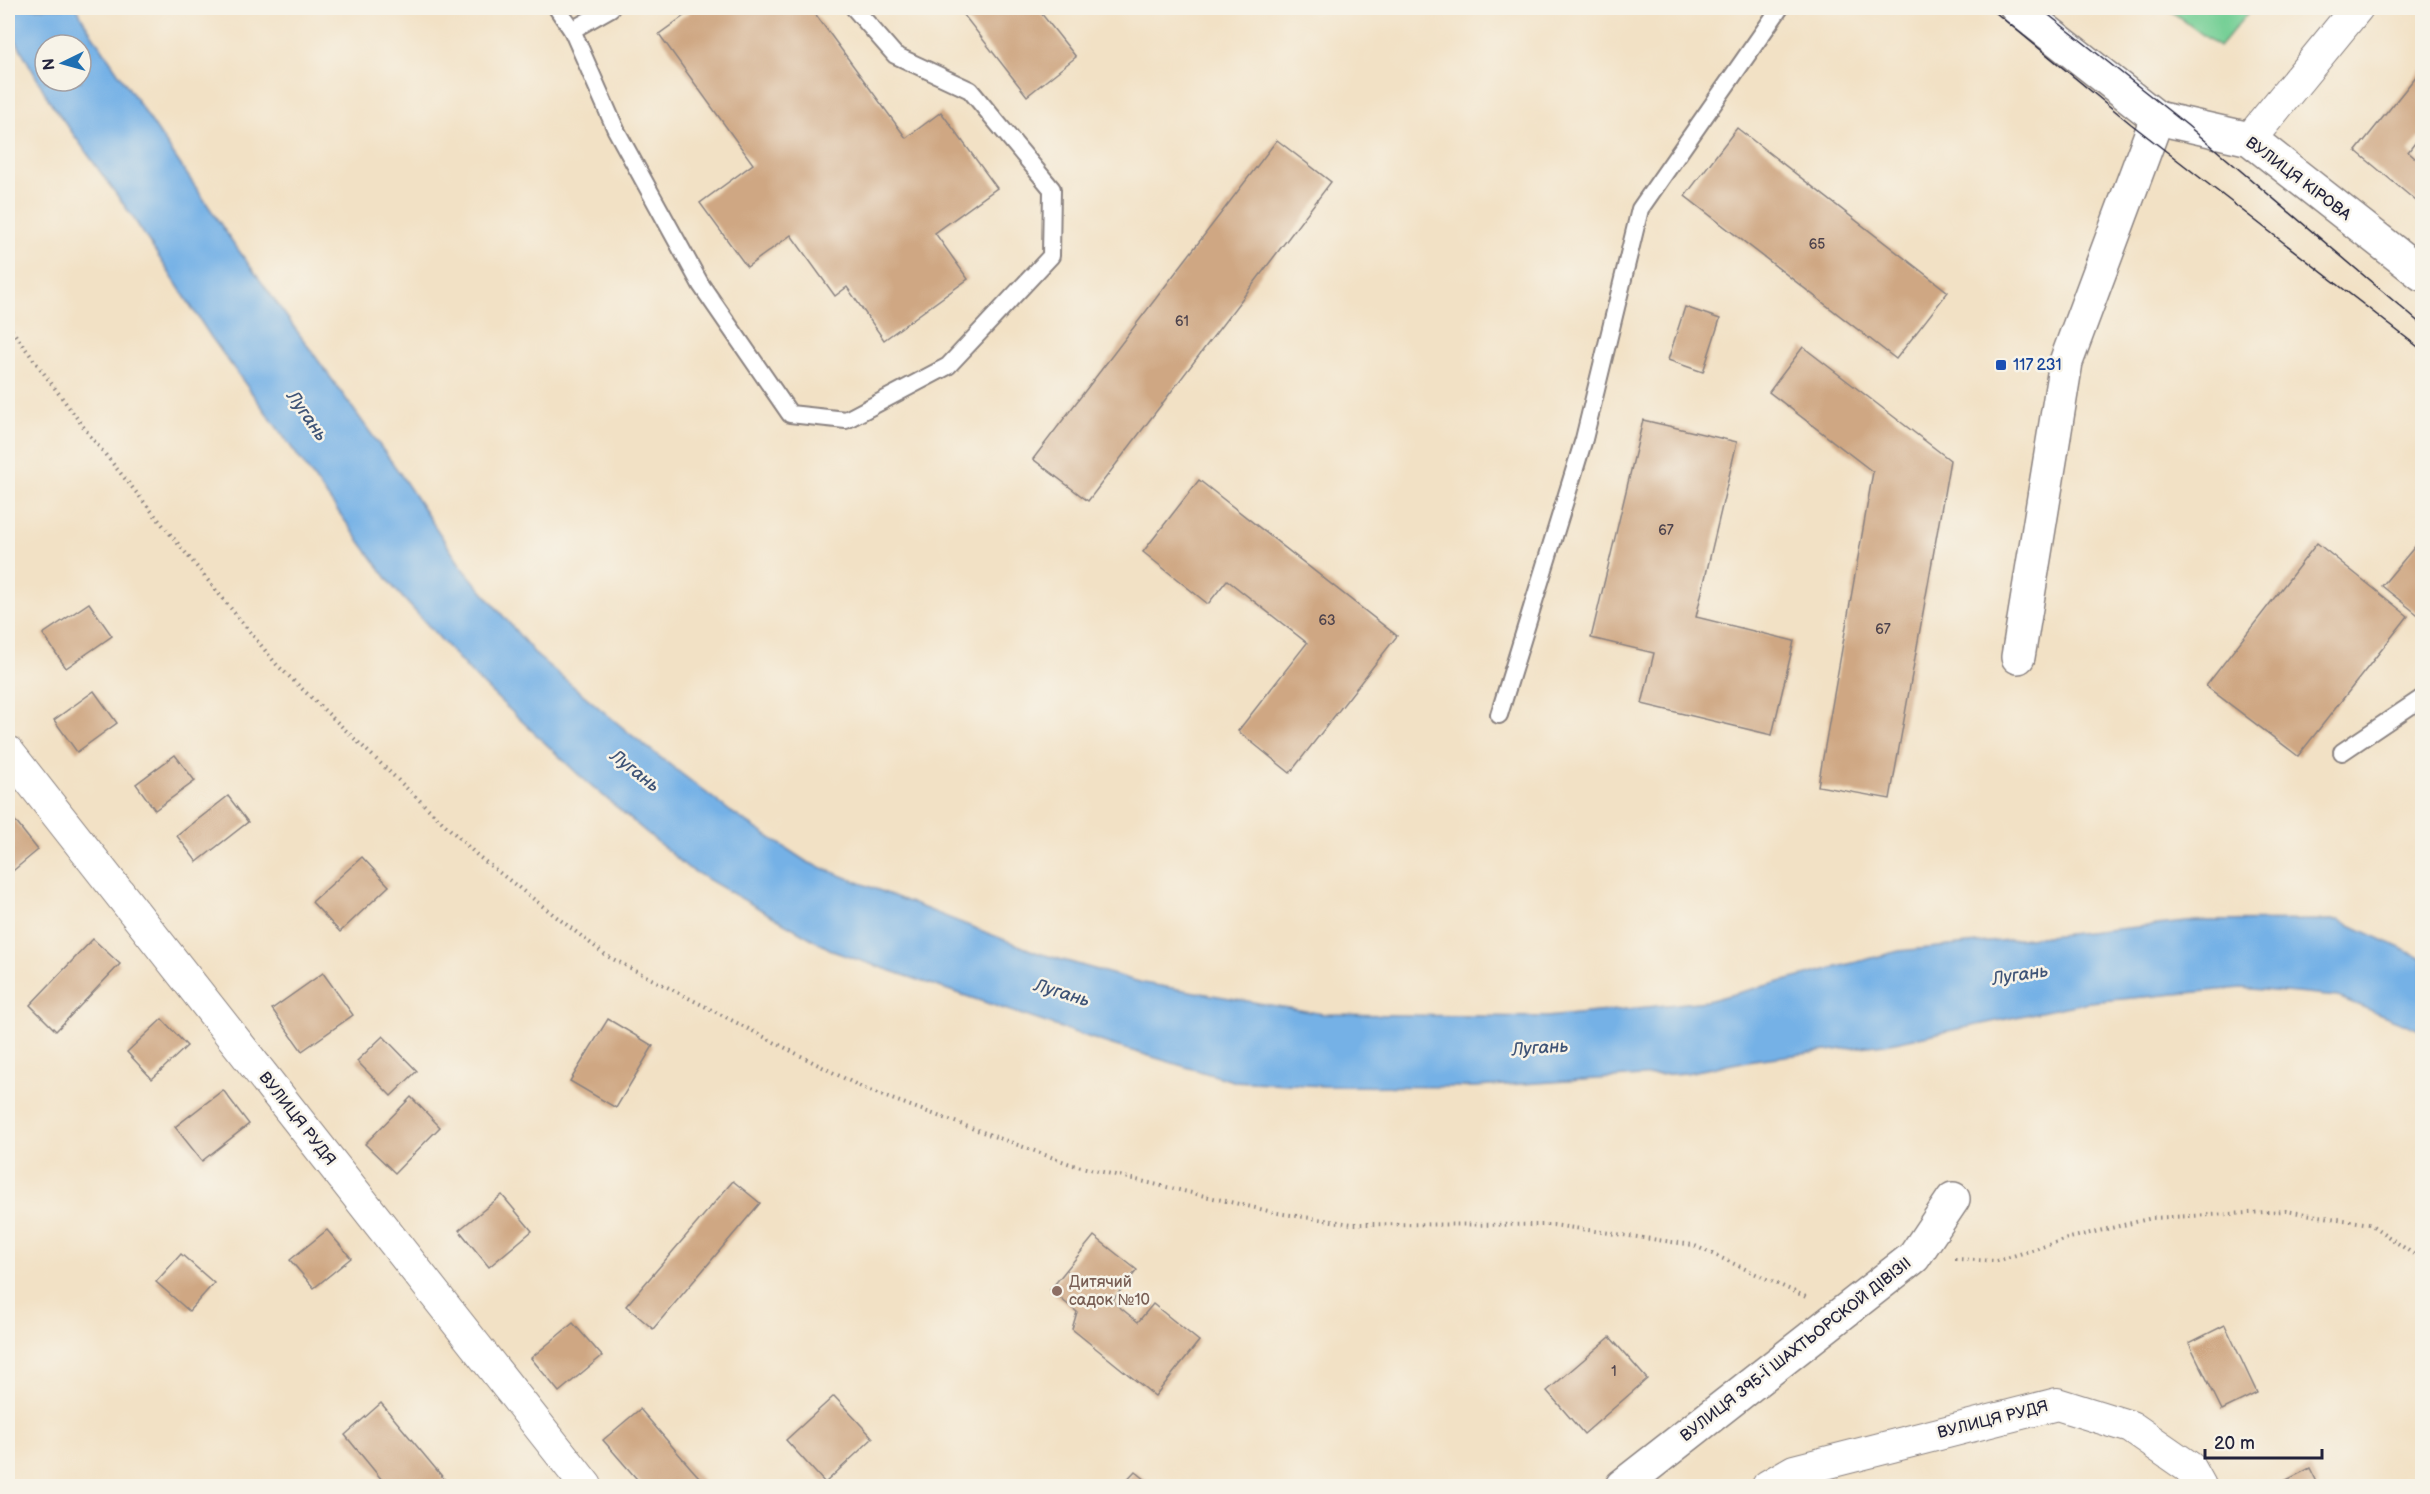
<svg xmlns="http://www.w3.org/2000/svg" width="2430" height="1494" font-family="'Balsamiq Sans',sans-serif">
<rect width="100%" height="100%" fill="#f7f3e8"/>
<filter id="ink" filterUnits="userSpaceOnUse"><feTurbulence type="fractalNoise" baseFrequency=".0167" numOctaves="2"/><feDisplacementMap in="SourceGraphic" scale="12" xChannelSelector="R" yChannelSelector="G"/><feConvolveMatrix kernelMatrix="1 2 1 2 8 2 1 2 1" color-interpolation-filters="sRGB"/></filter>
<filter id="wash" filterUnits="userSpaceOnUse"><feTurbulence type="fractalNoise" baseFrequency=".008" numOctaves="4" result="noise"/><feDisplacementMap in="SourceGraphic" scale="24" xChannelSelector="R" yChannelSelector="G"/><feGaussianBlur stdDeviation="1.35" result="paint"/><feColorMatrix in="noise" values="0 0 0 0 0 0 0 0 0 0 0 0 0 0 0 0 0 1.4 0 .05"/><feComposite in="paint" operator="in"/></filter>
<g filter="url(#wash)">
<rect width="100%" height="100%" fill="#f2e1c5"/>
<path fill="#75cf95" stroke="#4c7868" stroke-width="1.5" d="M2167 8H2252L2219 47Z"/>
<path fill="#74b1e6" stroke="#4b6a90" stroke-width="1.5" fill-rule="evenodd" d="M8 8H77L86 25 234 244 401 475 461 566 537 656 634 737 731 812 807 862 1038 953 1143 983 1323 1014 1547 1017 1707 1001 1899 951 2197 921 2339 920 2422 958V1031L2338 997 2241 988 2089 1002 1885 1044 1753 1060 1686 1073 1475 1087 1324 1086 1233 1081 1109 1044 835 952 688 868 579 775 475 677 394 588 211 337 134 219 49 100 8 26ZM45 45H81V81H45Z"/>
<g id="blocks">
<g fill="#cfa783">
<path d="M695 8H811L906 138 941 112 997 188 935 233 968 279 884 340 847 287 835 296 791 235 747 267 700 203 753 164 659 34Z"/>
<path d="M971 8H1037L1076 57 1027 96 963 14Z"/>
<path d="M2422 69V134L2408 152 2422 164V206L2356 151Z"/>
<path d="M1737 128 1948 292 1896 359 1685 196Z"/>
<path d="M1277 140 1331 182 1088 501 1033 459Z"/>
<path d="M1685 307 1720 319 1703 372 1668 360Z"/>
<path d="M1803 347 1950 460 1890 799 1818 786 1873 472 1769 392Z"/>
<path d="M1643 420 1737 442 1696 617 1794 641 1772 735 1642 704 1654 653 1591 638Z"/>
<path d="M1199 480 1397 636 1290 773 1238 731 1307 643 1227 580 1208 604 1143 552Z"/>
<path d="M2422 538V618L2382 586Z"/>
<path d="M2317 543 2408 616 2298 756 2206 686Z"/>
<path d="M89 603 112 636 66 668 43 634Z"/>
<path d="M94 691 117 723 77 752 54 720Z"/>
<path d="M175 755 195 781 155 810 136 784Z"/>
<path d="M228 796 248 822 197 862 177 836Z"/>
<path d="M8 812 38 850 8 875Z"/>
<path d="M362 857 389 886 340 932 312 902Z"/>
<path d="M93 939 120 964 56 1031 30 1005Z"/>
<path d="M323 973 353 1015 302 1051 272 1009Z"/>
<path d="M162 1019 187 1046 152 1079 127 1052Z"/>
<path d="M608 1019 653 1046 616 1108 570 1081Z"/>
<path d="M383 1036 417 1071 391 1096 357 1061Z"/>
<path d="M223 1090 249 1124 202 1161 175 1127Z"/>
<path d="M411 1097 440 1127 395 1173 365 1144Z"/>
<path d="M733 1181 760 1203 653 1329 626 1306Z"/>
<path d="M502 1195 532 1231 489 1267 459 1230Z"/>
<path d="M327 1230 351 1258 314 1288 290 1260Z"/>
<path d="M1094 1236 1137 1270 1112 1301 1138 1322 1153 1304 1199 1341 1155 1396 1072 1329 1077 1312 1050 1290Z"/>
<path d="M181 1254 214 1283 189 1311 156 1282Z"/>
<path d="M573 1323 602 1356 559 1392 531 1358Z"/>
<path d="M2225 1325 2257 1393 2222 1410 2189 1343Z"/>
<path d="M1610 1337 1647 1379 1584 1434 1547 1391Z"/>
<path d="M834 1396 873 1438 825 1483 786 1440Z"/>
<path d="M381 1403 445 1480 438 1486H387L345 1435Z"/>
<path d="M640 1409 690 1467 707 1486H643L603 1440Z"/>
<path d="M2310 1468 2319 1486H2275Z"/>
<path d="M1135 1471 1153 1486H1121Z"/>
</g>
</g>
</g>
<g filter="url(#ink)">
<use href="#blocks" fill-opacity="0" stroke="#8a8280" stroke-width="1.5"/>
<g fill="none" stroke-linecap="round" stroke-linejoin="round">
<defs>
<g id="service">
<path d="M557 8 572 30 616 130 701 285 790 414 846 420 948 366 1051 256 1052 189 970 90 895 55 854 8"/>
<path d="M572 30 611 8"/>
<path d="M1499 715 1584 439 1640 209 1780 8"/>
<path d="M2342 752 2422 698"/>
</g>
<g id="minor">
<path d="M2250 139 2357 8"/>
<path d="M8 752 586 1486"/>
<path d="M1768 1486 1794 1471 2057 1404 2131 1427 2190 1468 2200 1486"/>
</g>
<g id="tertiary">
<path d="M2017 8 2157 118 2250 139 2422 274"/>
<path d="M2018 657 2066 362 2157 118"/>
<path d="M1622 1486 1914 1257 1953 1199"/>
</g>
</defs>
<use href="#service" stroke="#8a8280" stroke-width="20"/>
<use href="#minor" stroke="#8a8280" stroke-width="34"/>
<use href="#tertiary" stroke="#8a8280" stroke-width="36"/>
<g stroke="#8a8280" stroke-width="4" stroke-dasharray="1.5 4.5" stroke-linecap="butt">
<path d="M8 325 91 437 277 665 478 856 607 956 867 1090 1073 1165 1277 1213 1352 1224 1553 1225 1693 1245 1806 1297"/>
<path d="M1955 1259 1997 1261 2070 1238 2152 1218 2286 1211 2370 1224 2422 1260"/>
</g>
<use href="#service" stroke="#fff" stroke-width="16"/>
<use href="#minor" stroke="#fff" stroke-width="32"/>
<use href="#tertiary" stroke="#fff" stroke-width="33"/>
<g stroke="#22223b" stroke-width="1.5">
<path d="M1990 8 2131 124 2422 350"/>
<path d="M2040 8 2187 125 2422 325"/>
</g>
</g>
</g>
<rect fill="#1a4fb4" stroke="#f7f3e8" stroke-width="2" x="1995" y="359" width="12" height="12" rx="3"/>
<circle fill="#8d6e63" stroke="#f7f3e8" stroke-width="2" cx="1057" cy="1291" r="6"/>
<g text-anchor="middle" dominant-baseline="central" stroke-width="5" stroke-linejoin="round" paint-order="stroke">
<g font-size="14" fill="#4d434d">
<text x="1817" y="244">65</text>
<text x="1182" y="321">61</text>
<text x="1666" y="530">67</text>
<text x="1327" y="620">63</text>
<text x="1883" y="629">67</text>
<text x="1614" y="1371">1</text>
</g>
<g font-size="16" fill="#22223b" stroke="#f7f3e8">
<text transform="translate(2298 179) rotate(37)">ВУЛИЦЯ КІРОВА</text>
<text transform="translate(297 1119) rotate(52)">ВУЛИЦЯ РУДЯ</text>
<text transform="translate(1796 1350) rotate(-38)">ВУЛИЦЯ 395-Ї ШАХТЬОРСКОЙ ДІВІЗІІ</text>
<text transform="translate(1993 1420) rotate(-14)">ВУЛИЦЯ РУДЯ</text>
</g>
<g font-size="16" fill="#164399" stroke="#f7f3e8" text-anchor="start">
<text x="2013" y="365">117 231</text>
</g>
<g font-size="16" fill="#785e54" stroke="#f7f3e8" text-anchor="start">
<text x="1069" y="1282">Дитячий<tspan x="1069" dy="18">садок №10</tspan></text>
</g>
<g font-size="18" font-style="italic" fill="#3f5477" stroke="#f7f3e8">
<text transform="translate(307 416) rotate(55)">Лугань</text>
<text transform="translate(635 771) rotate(38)">Лугань</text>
<text transform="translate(2020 975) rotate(-9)">Лугань</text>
<text transform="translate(1062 993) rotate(17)">Лугань</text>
<text transform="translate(1540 1048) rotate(-4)">Лугань</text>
</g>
</g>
<rect width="2430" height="1494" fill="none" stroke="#f7f3e8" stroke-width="30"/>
<g transform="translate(63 63) rotate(265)"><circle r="28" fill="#f7f3e8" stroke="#a29fa3" stroke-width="1.5"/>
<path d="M0-4.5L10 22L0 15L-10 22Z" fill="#1f6fb2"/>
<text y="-9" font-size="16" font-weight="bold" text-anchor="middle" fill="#22223b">N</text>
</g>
<path d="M2205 1449v9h117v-9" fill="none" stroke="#22223b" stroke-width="3"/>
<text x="2214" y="1449" font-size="18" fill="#22223b" stroke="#f7f3e8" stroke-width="4.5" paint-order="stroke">20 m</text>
</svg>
